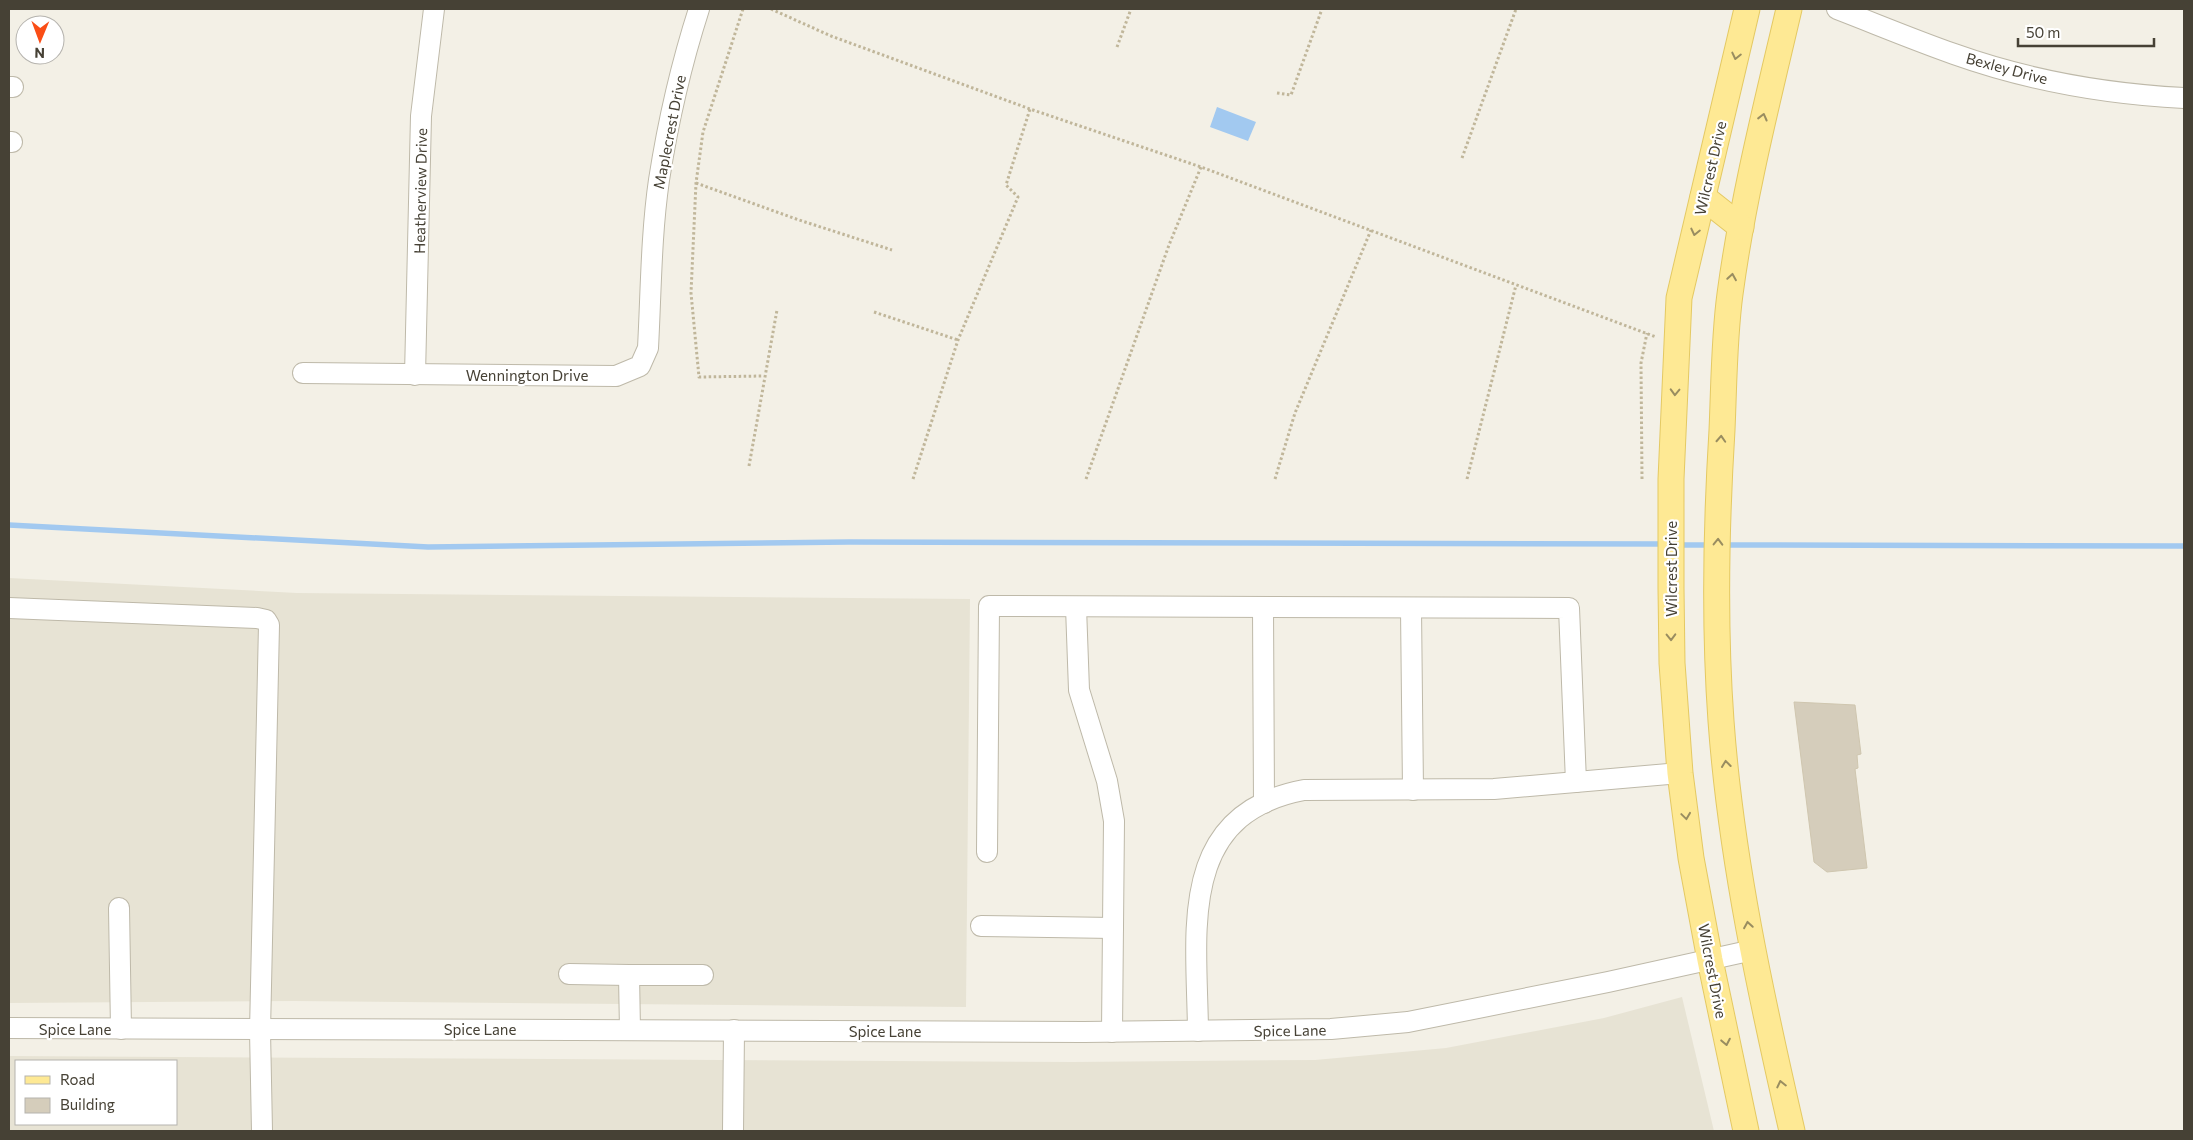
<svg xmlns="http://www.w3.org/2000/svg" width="2193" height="1140" font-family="Commissioner,sans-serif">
<rect width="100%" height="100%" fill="#f3f0e6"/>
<g fill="#e7e3d4" fill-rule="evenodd">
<path d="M9 578 297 593 970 599 966 1007 294 1001 9 1003Z"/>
<path d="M1682 997 1714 1131H9V1056L1073 1062 1315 1060 1446 1048 1604 1018ZM16 1061H176V1124H16Z"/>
</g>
<path fill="#a2c9f0" d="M1217 107 1256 122 1248 141 1210 127Z"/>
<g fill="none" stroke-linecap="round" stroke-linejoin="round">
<g stroke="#a2c9f0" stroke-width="5.5">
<path d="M9 525 428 547 849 542 1665 544"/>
<path d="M1676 545H1712"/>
<path d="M1724 545 2184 546"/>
</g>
</g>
<path fill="#d5cdbb" stroke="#cfc6af" d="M1794 702 1855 705 1861 754 1857 755 1858 768 1855 769 1867 868 1827 872 1814 862Z"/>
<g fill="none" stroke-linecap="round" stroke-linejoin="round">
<defs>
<g id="minor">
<path d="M1837 9C1876 24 1914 40 1954 54 2027 80 2107 94 2184 98"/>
<path d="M9 87H13"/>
<path d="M9 142H12"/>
<path d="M303 373 616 376 640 366 648 348C651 292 651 235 659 180 668 122 681 65 699 9"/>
<path d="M415 375 421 116 434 9"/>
<path d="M1076 607 1079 690 1107 781 1114 821 1112 1032"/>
<path d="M9 608 257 618 266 620 269 625 260 1031 262 1131"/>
<path d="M1263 608 1264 803"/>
<path d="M1411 609 1413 790"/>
<path d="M987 852 989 606 1569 608 1576 782"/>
<path d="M119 908 121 1029"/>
<path d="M981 926 1113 928"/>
<path d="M569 974 629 975"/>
<path d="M9 1028 1084 1032 1331 1029 1408 1022 1608 982 1753 950"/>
<path d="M630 1030 629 975H703"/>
<path d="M1198 1031C1197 932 1176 814 1304 790L1494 789 1680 773"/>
<path d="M733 1131 734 1030"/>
</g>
<g id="major">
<path d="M1789 9C1767 103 1743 197 1730 294 1724 338 1724 385 1722 430 1716 527 1714 624 1721 721 1731 859 1761 996 1792 1131"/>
<path d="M1703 197 1741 227"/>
<path d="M1746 1131 1710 960 1691 858 1680 773 1672 663 1671 588V479L1679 298 1747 9"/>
</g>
</defs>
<use href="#minor" stroke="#beb9a9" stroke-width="22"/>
<use href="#major" stroke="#e4c963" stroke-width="27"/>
<g stroke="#c0b69a" stroke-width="3" stroke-dasharray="2.5 2.5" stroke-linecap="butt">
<path d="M743 9 703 132 696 183 691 293 699 377 763 376"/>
<path d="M771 9 831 36 1030 109 1201 167 1656 337"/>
<path d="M1117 47 1131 9"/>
<path d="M1277 93 1291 95 1322 9"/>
<path d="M1462 158 1516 9"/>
<path d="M696 183 799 220 892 250"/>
<path d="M874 312 958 340"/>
<path d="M749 466 777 310"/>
<path d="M913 479 958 340 1018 197 1006 185 1030 109"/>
<path d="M1086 479 1169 245 1201 167"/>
<path d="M1275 479 1295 413 1371 230"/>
<path d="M1467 479 1516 285"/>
<path d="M1642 479 1641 363 1647 333"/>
</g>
<use href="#minor" stroke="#fff" stroke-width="20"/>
<use href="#major" stroke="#fee994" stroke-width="25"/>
</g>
<defs><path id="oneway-chevron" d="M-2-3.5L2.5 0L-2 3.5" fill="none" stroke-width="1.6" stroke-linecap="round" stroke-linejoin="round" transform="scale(1.25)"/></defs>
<g stroke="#998d60">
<use href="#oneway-chevron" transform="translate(1736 56) rotate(103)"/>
<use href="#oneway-chevron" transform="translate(1763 117) rotate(-76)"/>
<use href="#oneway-chevron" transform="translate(1695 232) rotate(103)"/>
<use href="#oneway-chevron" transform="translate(1732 277) rotate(-81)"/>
<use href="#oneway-chevron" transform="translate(1675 392) rotate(92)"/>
<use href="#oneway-chevron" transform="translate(1721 439) rotate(-87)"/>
<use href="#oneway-chevron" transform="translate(1718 542) rotate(-89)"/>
<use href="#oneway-chevron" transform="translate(1671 637) rotate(89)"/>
<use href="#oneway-chevron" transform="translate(1726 764) rotate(-97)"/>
<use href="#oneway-chevron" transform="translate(1686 816) rotate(82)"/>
<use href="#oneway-chevron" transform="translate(1748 925) rotate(-99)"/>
<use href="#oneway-chevron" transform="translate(1726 1042) rotate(79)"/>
<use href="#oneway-chevron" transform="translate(1781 1084) rotate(-103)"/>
</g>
<g text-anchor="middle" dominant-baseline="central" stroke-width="4.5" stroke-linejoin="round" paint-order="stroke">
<g font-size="15" fill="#464135" stroke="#fff">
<text transform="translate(2007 68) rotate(15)">Bexley Drive</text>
<text transform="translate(669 132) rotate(-79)">Maplecrest Drive</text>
<text transform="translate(1710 168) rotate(-77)">Wilcrest Drive</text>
<text transform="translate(420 191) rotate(-89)">Heatherview Drive</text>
<text x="527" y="375">Wennington Drive</text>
<text transform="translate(1671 569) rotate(-90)">Wilcrest Drive</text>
<text transform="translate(1713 971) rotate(79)">Wilcrest Drive</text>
<text x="75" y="1029">Spice Lane</text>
<text x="480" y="1029">Spice Lane</text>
<text transform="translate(1290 1030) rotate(-1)">Spice Lane</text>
<text x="885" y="1031">Spice Lane</text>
</g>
</g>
<rect width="2193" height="1140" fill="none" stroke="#464135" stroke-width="20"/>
<rect x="15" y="1060" width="162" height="65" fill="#ffffff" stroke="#b5b3ae"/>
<rect x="25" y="1076" width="25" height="8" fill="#fee994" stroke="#b5b3ae"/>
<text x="60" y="1085" font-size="15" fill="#464135">Road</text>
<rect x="25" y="1098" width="25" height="15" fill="#d5cdbb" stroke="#b5b3ae"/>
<text x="60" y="1110" font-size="15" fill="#464135">Building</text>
<g transform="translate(40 40) rotate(181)"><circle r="24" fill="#ffffff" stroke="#b5b3ae"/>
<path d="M0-4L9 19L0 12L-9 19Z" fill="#fa4d16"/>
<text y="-8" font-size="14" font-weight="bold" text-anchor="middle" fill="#464135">N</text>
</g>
<path d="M2018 38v8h136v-8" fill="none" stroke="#464135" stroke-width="2.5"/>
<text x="2026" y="38" font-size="15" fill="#464135" stroke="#ffffff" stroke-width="4" paint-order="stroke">50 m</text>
</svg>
